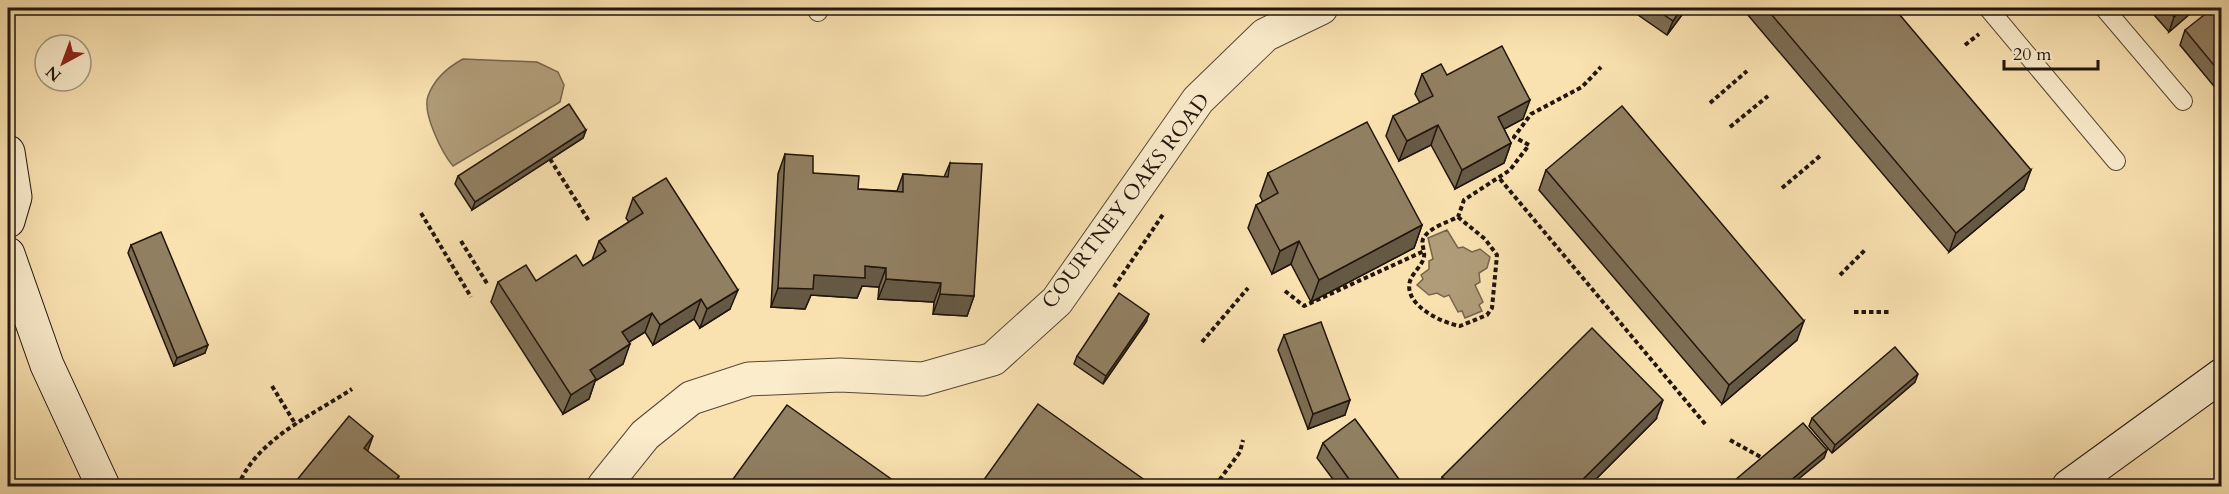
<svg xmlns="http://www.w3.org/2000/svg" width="2229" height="494" font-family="Cardo,serif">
<rect width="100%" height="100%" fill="#f9e1b0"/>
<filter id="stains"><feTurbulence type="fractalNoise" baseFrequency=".00333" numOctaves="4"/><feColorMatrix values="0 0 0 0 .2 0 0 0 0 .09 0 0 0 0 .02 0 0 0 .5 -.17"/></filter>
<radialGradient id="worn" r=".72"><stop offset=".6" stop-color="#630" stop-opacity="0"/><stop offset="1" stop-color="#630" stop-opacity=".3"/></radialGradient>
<g fill="#b09c78" stroke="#77664d" stroke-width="1.5">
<path d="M463 59 537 62 558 72 564 85 560 102 453 166C442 153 422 113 428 96 434 80 448 67 463 59Z"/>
<path d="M1447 230 1458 248 1463 247 1472 252 1480 249 1490 257 1487 268 1479 273 1480 282 1475 285 1483 302 1479 305 1482 311 1465 318 1462 311 1458 312 1449 295 1444 297 1437 293 1429 295 1417 285 1423 279 1421 275 1429 269V261L1433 259 1428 238Z"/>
</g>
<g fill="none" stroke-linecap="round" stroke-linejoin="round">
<defs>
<g id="lane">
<path d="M1988 8 2116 161"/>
<path d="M2104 8 2183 101"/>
<path d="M818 12 819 8"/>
</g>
<path id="street" d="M604 486 645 435 691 398 749 379 840 375 923 379 993 359 1057 301 1198 100 1265 35 1321 8"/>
<g id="secondary">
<path d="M8 152 15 197 8 221"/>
<path d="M8 254 47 365 103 486"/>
<path d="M2069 486 2222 375"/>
</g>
</defs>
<use href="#lane" stroke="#574835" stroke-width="20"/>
<use href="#street" stroke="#574835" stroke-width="35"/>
<use href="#secondary" stroke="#21150c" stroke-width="35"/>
<g stroke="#21150c" stroke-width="4" stroke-dasharray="4.5 3" stroke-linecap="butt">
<path d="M1965 45 1979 34"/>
<path d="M1710 103 1747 71"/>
<path d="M1730 127 1768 96"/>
<path d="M550 159 589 221"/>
<path d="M1500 179 1706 425"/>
<path d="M1782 188 1820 156"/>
<path d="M421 213 471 297"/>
<path d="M1458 217 1485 239 1497 255 1492 308 1487 315 1460 326C1442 323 1403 305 1410 281 1413 272 1422 266 1424 257 1425 251 1421 244 1423 239 1428 228 1448 222 1458 217L1464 200 1510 170 1529 145 1514 137 1531 114 1582 87 1601 67"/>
<path d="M461 241 488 285"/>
<path d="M1840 275 1866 249"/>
<path d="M1114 287 1164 213"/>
<path d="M1285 291 1304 306 1424 251"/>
<path d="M1854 312H1891"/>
<path d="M1202 342 1248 288"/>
<path d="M272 386 296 425"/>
<path d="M1730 440 1766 460"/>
<path d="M238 486C257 439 311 416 352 389"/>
<path d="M1215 486 1240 452 1243 440"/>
</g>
<use href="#lane" stroke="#fbeccc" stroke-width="18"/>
<use href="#street" stroke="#fbeccc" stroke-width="33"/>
<use href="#secondary" stroke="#fbeccc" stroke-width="33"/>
</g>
<g fill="#7d6d53" stroke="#21150c" stroke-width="1.5">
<path d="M1628 8H1687L1667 35Z"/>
<path d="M1742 8H1894L2024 189 1949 252Z"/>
<path d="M2148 8H2194L2192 12 2169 32Z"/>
<path d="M2222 18V96L2180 45 2185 30Z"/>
<path d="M1422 74 1447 75 1523 119 1504 129 1511 143 1504 163 1455 189 1431 145 1399 161 1386 136 1393 116 1420 103 1415 94Z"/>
<path d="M586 130 583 138 472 210 455 184 458 176Z"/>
<path d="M785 154 813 173 858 189 897 191 903 174 944 177 950 163 974 296 967 316 933 314 934 302 878 299 879 287 862 286 857 298 811 295 805 309 771 307 778 174Z"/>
<path d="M1546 170 1797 340 1722 404 1539 190Z"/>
<path d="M1268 173 1422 225 1414 248 1311 302 1291 264 1272 274 1248 228 1256 205 1263 202 1260 196Z"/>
<path d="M633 198 730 309 700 328 694 319 653 345 645 332 629 342 623 364 595 381 589 399 563 414 491 302 498 282 536 281 583 266 592 260 599 241 629 222 626 218Z"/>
<path d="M131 245 205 353 174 366 128 253Z"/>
<path d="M1146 322 1103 384 1074 364 1077 356Z"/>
<path d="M1284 335 1345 415 1308 429 1278 350Z"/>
<path d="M1915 382 1832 453 1809 426 1812 418Z"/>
<path d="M1656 419 1589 486H1439L1442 477Z"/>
<path d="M1323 443 1404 486H1338L1317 458Z"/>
<path d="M983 481 1153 486H981Z"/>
</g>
<g fill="#665944" stroke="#21150c" stroke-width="1.5">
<path d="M1682 8H1687L1667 35 1673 21Z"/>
<path d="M2185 8H2194L2192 12 2169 32 2174 17Z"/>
<path d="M1530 100 1523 119 1491 136 1498 117Z"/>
<path d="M1438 125 1431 145 1399 161 1407 141Z"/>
<path d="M586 130 583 138 472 210 475 202Z"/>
<path d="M1511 143 1504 163 1455 189 1462 170Z"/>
<path d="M2031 170 2024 189 1949 252 1956 233Z"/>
<path d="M1422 225 1414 248 1311 302 1319 280Z"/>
<path d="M1299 241 1291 264 1272 274 1280 251Z"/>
<path d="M865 266 886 268 879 287 862 286 857 298 811 295 805 309 771 307 778 288 814 275Z"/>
<path d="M886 279 941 283 934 302 878 299Z"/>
<path d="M738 290 730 309 700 328 707 309Z"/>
<path d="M940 294 974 296 967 316 933 314Z"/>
<path d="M701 299 694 319 653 345 660 325Z"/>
<path d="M652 313 645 332 615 351 622 332Z"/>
<path d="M1149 314 1146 322 1103 384 1106 376Z"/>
<path d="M1804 321 1797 340 1722 404 1729 385Z"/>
<path d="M630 344 623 364 595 381 589 399 563 414 571 395 590 370Z"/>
<path d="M208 345 205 353 174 366 177 358Z"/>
<path d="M1918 374 1915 382 1832 453 1835 445Z"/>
<path d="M1350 400 1345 415 1308 429 1313 414Z"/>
<path d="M1663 400 1656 419 1589 486H1576Z"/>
<path d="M373 436 366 456 364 448Z"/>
<path d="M1827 450 1824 458 1790 486H1784Z"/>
<path d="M399 476 396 486H391Z"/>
</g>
<g fill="#917f61" stroke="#21150c" stroke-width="1.5">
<path d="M1654 8H1682L1673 21Z"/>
<path d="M1766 8H1894L2031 170 1956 233Z"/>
<path d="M2166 8H2185L2174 17Z"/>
<path d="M2213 8 2222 18V75L2185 30Z"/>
<path d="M1502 46 1530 100 1498 117 1511 143 1462 170 1438 125 1407 141 1393 116 1433 96 1422 74 1441 64 1447 75Z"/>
<path d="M569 104 586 130 475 202 458 176Z"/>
<path d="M1622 106 1804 321 1729 385 1546 170Z"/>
<path d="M1367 122 1422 225 1319 280 1299 241 1280 251 1256 205 1278 193 1268 173Z"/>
<path d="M785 154 813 156V173L859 176 858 189 903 192V174L948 177 950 163 982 164 974 296 940 294 941 283 886 279V268L865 266V278L814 275 813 289 778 288Z"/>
<path d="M666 178 738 290 707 309 701 299 660 325 652 313 622 332 630 344 590 370 596 379 571 395 498 282 526 265 536 281 576 255 583 266 606 251 599 241 643 213 633 198Z"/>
<path d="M161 232 208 345 177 358 131 245Z"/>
<path d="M1119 293 1149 314 1106 376 1077 356Z"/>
<path d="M1321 322 1350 400 1313 414 1284 335Z"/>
<path d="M1592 328 1663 400 1576 486H1452L1442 477Z"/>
<path d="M1895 347 1918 374 1835 445 1812 418Z"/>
<path d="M1038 404 1153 486H990L983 481Z"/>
<path d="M787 405 901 486H728Z"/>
<path d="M349 416 373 436 364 448 399 476 391 486H292Z"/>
<path d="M1355 419 1404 486H1354L1323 443Z"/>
<path d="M1803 423 1827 450 1784 486H1728Z"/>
</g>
<g text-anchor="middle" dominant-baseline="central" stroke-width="4.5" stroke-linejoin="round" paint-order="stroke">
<g font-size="21" fill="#21150c" stroke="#fbeccc">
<text transform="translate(1126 201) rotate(-53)">COURTNEY OAKS ROAD</text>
</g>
</g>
<rect width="2229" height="494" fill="none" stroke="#f9e1b0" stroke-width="30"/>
<rect x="9" y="9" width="2211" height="476" fill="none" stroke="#21150c" stroke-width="3"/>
<rect x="15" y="15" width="2199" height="464" fill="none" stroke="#21150c" stroke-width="1.5"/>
<g transform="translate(63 63) rotate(221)"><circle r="28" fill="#fbeccc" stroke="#a4967f" stroke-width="1.5"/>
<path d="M0-4.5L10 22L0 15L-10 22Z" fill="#8f2418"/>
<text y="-9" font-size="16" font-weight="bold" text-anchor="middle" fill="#21150c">N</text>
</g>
<path d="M2004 60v9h94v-9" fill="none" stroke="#21150c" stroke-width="3"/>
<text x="2013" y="60" font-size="18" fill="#21150c" stroke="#fbeccc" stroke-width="4.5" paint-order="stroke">20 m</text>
<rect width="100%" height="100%" filter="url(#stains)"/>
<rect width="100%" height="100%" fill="url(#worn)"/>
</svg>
